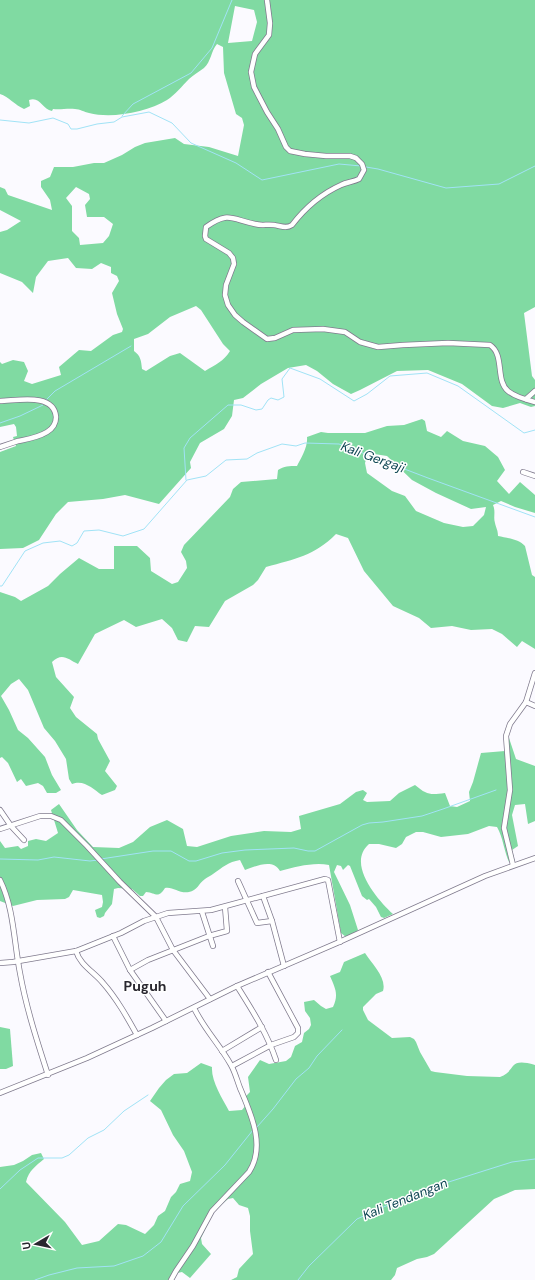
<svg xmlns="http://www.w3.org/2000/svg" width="535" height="1280" font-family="'DM Sans',sans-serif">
<rect width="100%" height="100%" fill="#fbfaff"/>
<g fill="#80daa2" fill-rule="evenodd">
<path d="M0 0H535V307L524 313 532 376 535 380V406L531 407 520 403 503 408 492 406 462 384 428 370 397 371 360 390 351 394 333 384 317 371 306 365 288 368 261 384 243 398 234 400 232 416 224 429 200 443 190 462 191 468 159 504 125 495 103 499 68 502 56 514 39 540 23 548 0 549V452L16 446 13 437 17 436 16 427 14 424 0 427V362L2 364 13 360 24 362 28 371 24 381 32 384 61 375 59 367 79 350 91 351 113 335 122 332 123 329 117 314 112 293 119 281 117 276 111 273V267L101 263 92 269 76 268 68 258 48 261 36 277 33 293 22 282 0 273V232L7 230 21 221 0 210V187L5 189 8 195 52 210 50 200 41 187V181L50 177 54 167H73L94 163H104L122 155 135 147 145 143 175 138 184 144 209 147 238 156 244 125 242 118 236 114 224 73 223 47 217 44C211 51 211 62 204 68 199 72 193 75 189 79 182 86 175 95 167 100 147 112 112 119 89 113 84 112 80 109 75 109 67 108 61 110 53 109L52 111C42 109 40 96 29 100L30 106 24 109C15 105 9 97 0 94ZM235 6 254 10 257 22 252 41 228 43ZM76 187 89 194 90 199 85 205 87 217H104L113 224 109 236 103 243 80 245 79 238 72 231V206L66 198ZM196 306 201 310 223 344 230 351C224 361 215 365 205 371L180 353 170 356 146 371 142 369C141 361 141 356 134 351V339L148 334 170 317Z"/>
<path d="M422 419 425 421 427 431 441 437 447 431 463 441 485 446 498 457 505 470 497 481 509 494 520 482 535 495V513L515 507 501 501 493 505C496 512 493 517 495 523 496 528 498 530 498 536 507 538 519 539 525 546L532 575 535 577V649L522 641 517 647 502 634 492 629 471 630 452 626 431 628 419 618 393 606 364 571 348 538 336 534C314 556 295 559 266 567L258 580 253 585 225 601 209 627 195 626 187 642 178 640 172 628 162 619 136 627 124 620 95 634 78 664C68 659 62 652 52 662L56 677 74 697 70 708 76 717 97 734 98 739 110 761 105 771 117 786 115 790 102 795C93 789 84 779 72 784L69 779 66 759 55 741 44 728 28 690 19 679 11 684 1 696 9 710 18 730 28 738 45 757 52 775 61 790 56 793H47L43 786 38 783 26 786 21 779 17 782 8 763 2 757 0 758V592L15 597 21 601 48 586 60 574 79 558 99 569H114V546H137L150 558 151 571 172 584 178 582 187 568 186 561 181 552 184 545 230 497 233 489 241 482 277 479 278 470C284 466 289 466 297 466 301 458 308 447 307 437L321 432 328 433H365L387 426 404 425ZM368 453 387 456 412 480 436 493 471 509 486 507 484 515 473 526 463 527 444 523 416 511 405 496 392 491 367 473 365 463Z"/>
<path d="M509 738 516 759 535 766V821L528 824 525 804 515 805 512 815 518 846 512 850 515 862H509C504 851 503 837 497 827L489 826 468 834 441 837 423 832H416L406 837 402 844 396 848 379 844H369C346 864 378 900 393 914L384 918 381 917 376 907 369 899 367 900 362 896 350 866 348 865 343 870 341 866 337 865 334 872 350 905 358 930 355 934 346 937 341 933 329 865C313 862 296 867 280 871 273 858 256 866 245 870L240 860C228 862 223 867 213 874 211 876 207 877 205 879 199 883 197 891 189 892 180 894 172 886 165 888 158 899 156 893 146 892L143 896H140L132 889 118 888 114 889 112 904 105 913 104 916 100 918 97 917 95 910 102 907 103 902 102 895 73 890 69 897 65 899 37 900 13 906 0 901V841L5 848 18 846 21 849 28 846V841L36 839 46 841 58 833 51 810 59 804 77 830 93 847 119 848 133 842 150 827 167 820 183 829 187 846 197 847 231 836 264 831 291 832 301 829 299 816 340 804 356 792 363 790 367 793 363 800 367 802 390 801 399 793 415 785C427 795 430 795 445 793L450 806 457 807 470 801 469 792 473 782 481 753 505 751Z"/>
<path d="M365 953C372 964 387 978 383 991L376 994 363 1007V1010L368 1020 392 1038 410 1037 414 1039 416 1042 420 1052 431 1071 435 1072 467 1076 500 1077C517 1071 507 1057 535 1065V1189L515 1190 494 1199 434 1254 427 1257 417 1259 397 1268 395 1275 391 1280H231L237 1277 239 1269 253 1254 250 1231V1216L248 1208 239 1205 233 1198 228 1199 214 1211 201 1238 202 1244 211 1254 190 1278 182 1272 177 1273 174 1280H0V1167L14 1165 23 1161 32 1155 41 1153 44 1159C36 1166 29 1170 26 1182L65 1222 82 1245 99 1241 118 1224 126 1225 145 1234 154 1225 158 1216 165 1211 171 1197 176 1192 180 1184 190 1181 192 1172 184 1151 173 1135 161 1110 150 1101 159 1088 166 1080 174 1074 187 1073 201 1063 212 1067C211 1081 222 1098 229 1111L242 1110 246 1105 243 1099 250 1092 248 1077 260 1060 269 1064 286 1061 291 1057 295 1046 302 1042 304 1033 309 1029 311 1025 310 1018 305 1011 304 1002 314 1000 321 1006 326 1009 333 1007C339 994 335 988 330 976L340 972 344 962Z"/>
<path d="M0 1027 10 1029 13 1066 6 1069H0Z"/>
</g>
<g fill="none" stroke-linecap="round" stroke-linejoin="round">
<g stroke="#a1e3f6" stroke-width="1">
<path d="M122 116 133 104 191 73 212 48 232 0"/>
<path d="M0 120 29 123 53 118 68 124 71 129H77L97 124 114 122 122 117 149 112 172 123 191 143 236 163 262 180 339 164 361 166"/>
<path d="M366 167 378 169 446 188 499 184 535 166"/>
<path d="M46 400 55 391 131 346"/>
<path d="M0 423 20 416 43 405 44 403"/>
<path d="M186 480 184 448 190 438 228 405H241L256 410 262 409 268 400 271 398 278 400 284 397 282 379 290 368 320 379 354 401 367 394 390 376 427 373 458 386 524 433 535 430"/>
<path d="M0 586H2L25 551 43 543 60 541 72 546 77 543 84 531 99 530 123 536 144 529 187 480 206 476 226 460 247 459 257 453 282 444 296 446 305 443 339 444 428 478 535 517"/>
<path d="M0 859 38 860 54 857 90 861 98 860"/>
<path d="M101 859 153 851H171L189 861H196L222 853 245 850 294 848 308 851H315L362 825 369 823 383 822 422 816 443 809 496 790"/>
<path d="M257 1127 273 1109 296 1079 309 1068 317 1056 342 1030"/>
<path d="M0 1189 20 1170 38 1158H62L69 1155 88 1138 104 1130 124 1111 148 1095"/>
<path d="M35 1280 49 1275 77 1268 114 1266 143 1256 161 1242 183 1206 225 1165 253 1130"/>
<path d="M298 1280 309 1266 357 1219 417 1192 512 1162 535 1159"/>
</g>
<defs>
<g id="minor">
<path d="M267 0 270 23 269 35 255 54 251 72 254 87 267 112 278 129 286 147 290 151 305 154 326 156H350L356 158 362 164 364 170 359 179C353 182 347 182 341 185 321 194 305 208 292 225 286 229 281 226 274 225 267 224 262 226 255 224 231 219 228 211 206 227L205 236 206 239 229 253 233 258 234 264 226 285 225 295 228 305 235 315 243 322 267 339 275 338 293 330 323 329 345 332 360 342 378 347 403 345 448 343 490 345C505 355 495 380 508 391 515 397 527 400 535 402"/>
<path d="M526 399 535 391"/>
<path d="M0 401C16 401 54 392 56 417 56 424 52 429 47 432 37 438 28 439 18 441 12 443 6 445 0 447"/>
<path d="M523 472 535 476"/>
<path d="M526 702 535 706"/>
<path d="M0 810 11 826 24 840"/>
<path d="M0 829 40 816H51L61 820 87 846 120 882 156 917 173 950 210 999"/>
<path d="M513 865 504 828 510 790 506 736 510 724 526 702 535 673"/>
<path d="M0 880C14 908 14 943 20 973 26 1007 37 1041 48 1075"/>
<path d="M238 881 257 923 272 921"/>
<path d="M263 896 272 921 284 966"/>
<path d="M202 912 213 946"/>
<path d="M113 936 130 970 166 1021"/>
<path d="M76 951C80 965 94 972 103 983 117 999 127 1017 137 1035"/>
<path d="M0 963 13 962 76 951 121 933 144 921 168 913 211 910 325 879 328 880 340 942"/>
<path d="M130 970 148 960 209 936 227 931 225 907"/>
<path d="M237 986C252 1010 267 1033 276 1060"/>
<path d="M222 1051 262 1027"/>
<path d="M232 1066 271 1045 294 1037 298 1033V1028L268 972"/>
<path d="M0 1093 87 1058 152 1028 237 986 337 943 485 876 535 858"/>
<path d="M171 1280 176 1271 193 1246 212 1211 249 1172C266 1146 251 1114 240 1088 237 1080 235 1072 231 1065 220 1045 204 1029 194 1008"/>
</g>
</defs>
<use href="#minor" stroke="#807b8e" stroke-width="6"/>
<use href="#minor" stroke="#fff" stroke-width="4.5"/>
</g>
<g text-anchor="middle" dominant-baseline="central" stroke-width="3" stroke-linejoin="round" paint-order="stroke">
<g font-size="13" font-style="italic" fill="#0f4754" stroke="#fff">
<text transform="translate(373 457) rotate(20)">Kali Gergaji</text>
<text transform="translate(405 1199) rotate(-22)">Kali Tendangan</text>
</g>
<g font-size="14" font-weight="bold" fill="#29272f" stroke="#fff">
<text x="145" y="986">Puguh</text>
</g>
</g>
<g transform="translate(36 1244) rotate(261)" stroke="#ffffff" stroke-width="3" paint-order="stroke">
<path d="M0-3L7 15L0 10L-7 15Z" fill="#29272f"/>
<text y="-6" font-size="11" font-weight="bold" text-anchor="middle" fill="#29272f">U</text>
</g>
</svg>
